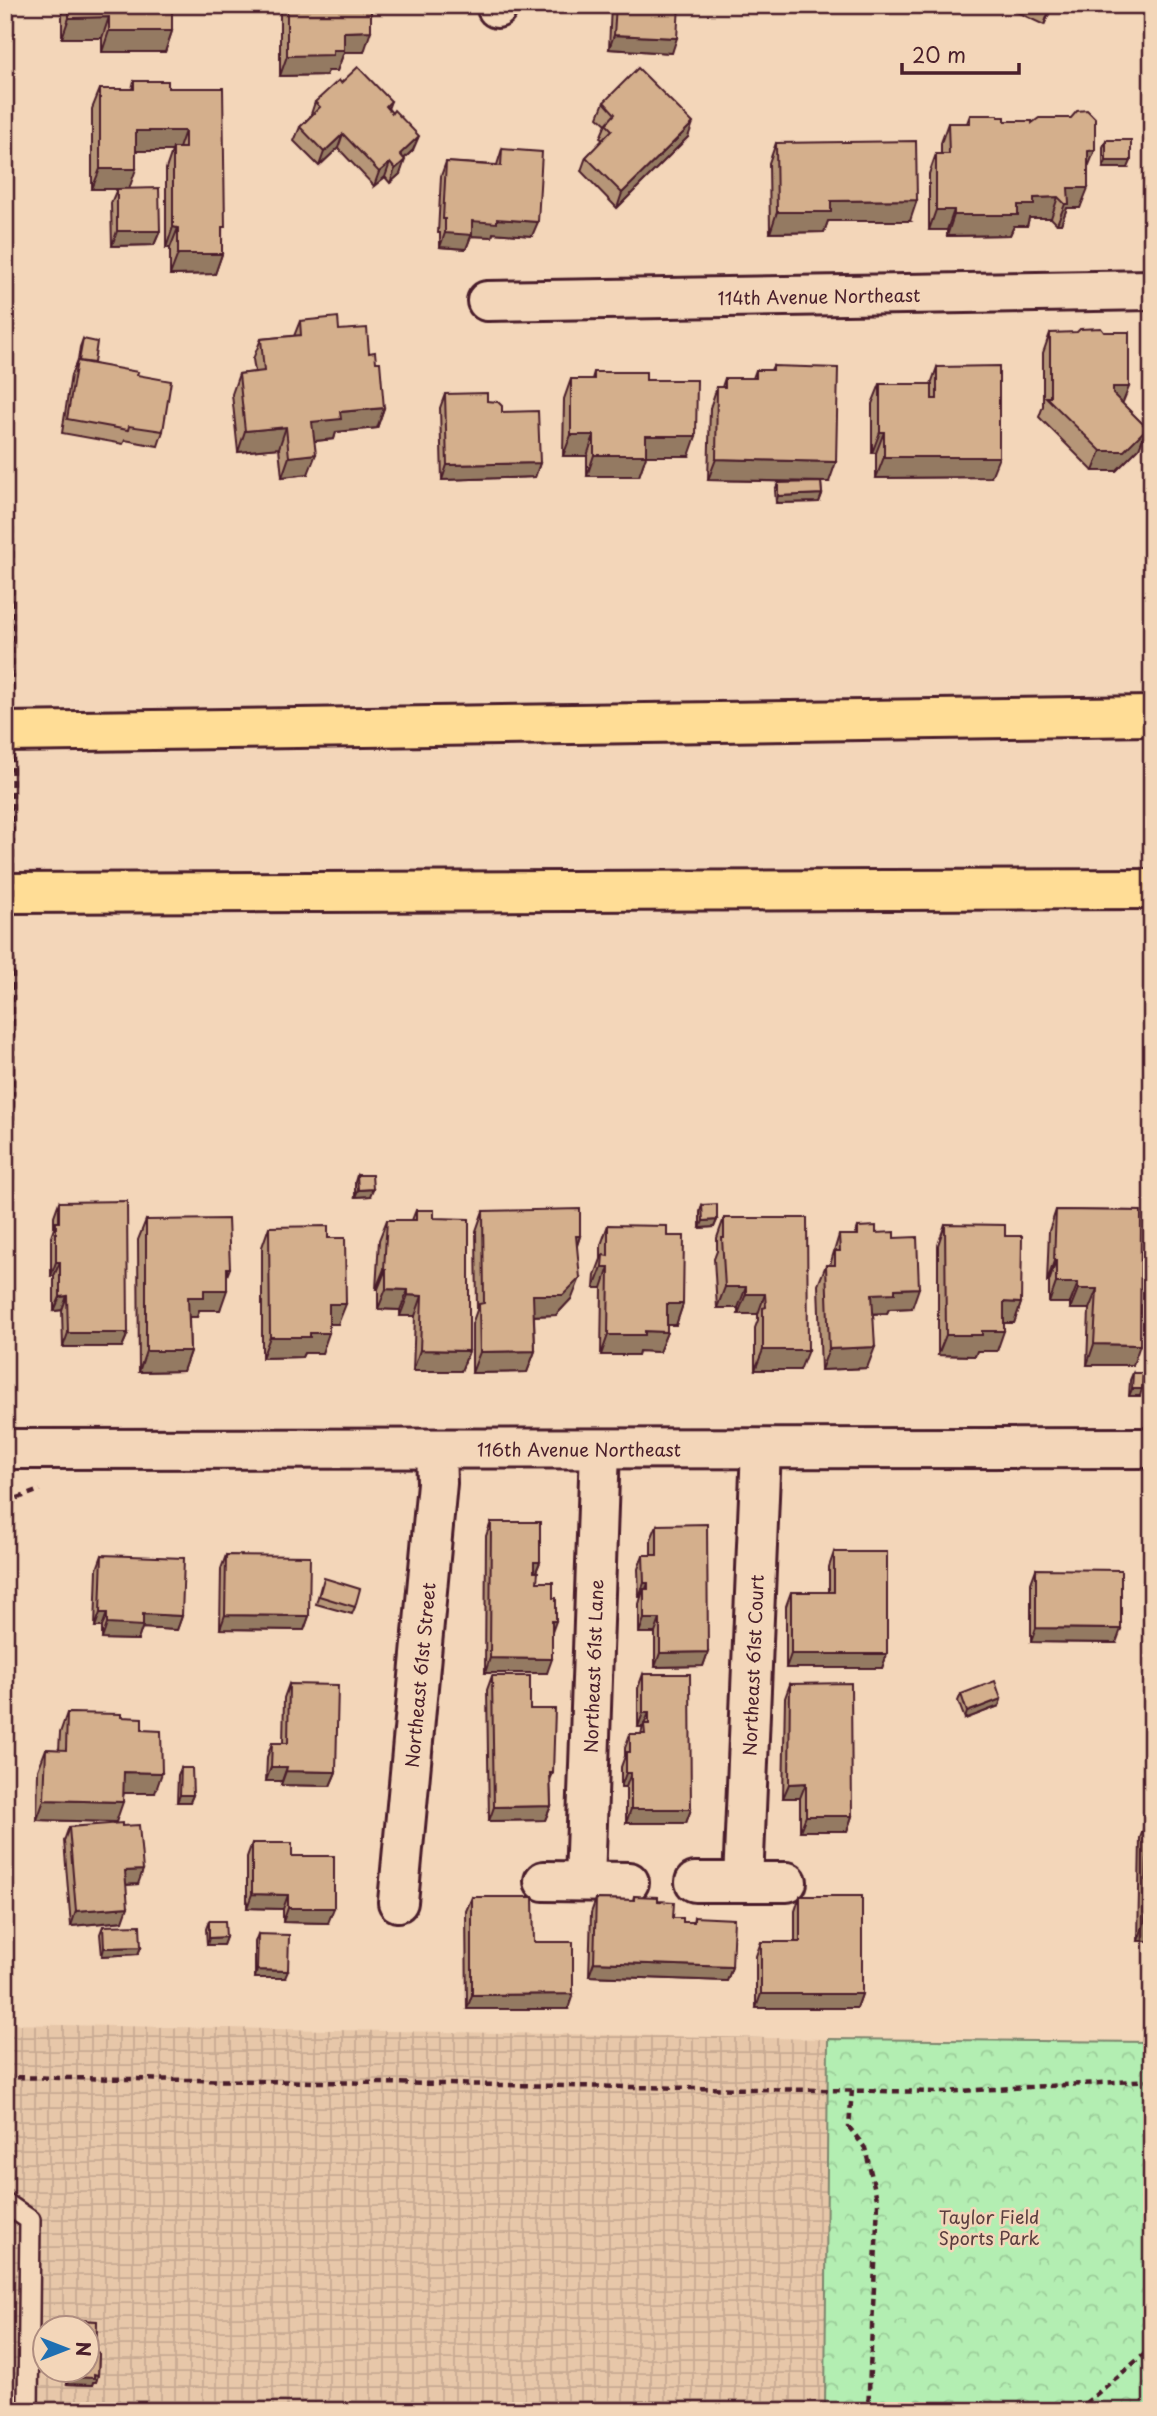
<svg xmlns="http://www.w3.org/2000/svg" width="1157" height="2416" font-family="'Playpen Sans',sans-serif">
<defs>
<pattern id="industrial-grid" width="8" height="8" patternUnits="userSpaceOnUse" patternTransform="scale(1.75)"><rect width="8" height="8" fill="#e7c7a9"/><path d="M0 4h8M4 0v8" fill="none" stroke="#c8aa92"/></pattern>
<pattern id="forest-crowns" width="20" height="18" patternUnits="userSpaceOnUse" patternTransform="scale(1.75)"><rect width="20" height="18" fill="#b3eeb2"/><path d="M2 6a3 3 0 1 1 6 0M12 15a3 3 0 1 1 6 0" fill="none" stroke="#9bcc99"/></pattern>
</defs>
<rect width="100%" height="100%" fill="#f3d6b9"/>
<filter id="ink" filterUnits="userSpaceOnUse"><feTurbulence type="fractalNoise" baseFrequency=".0143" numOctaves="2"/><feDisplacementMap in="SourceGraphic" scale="14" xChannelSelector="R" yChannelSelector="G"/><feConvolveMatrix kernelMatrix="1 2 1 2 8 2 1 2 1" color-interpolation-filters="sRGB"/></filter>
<g filter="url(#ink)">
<path fill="url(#industrial-grid)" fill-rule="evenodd" d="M5 2024 828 2039 825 2411H5ZM46 2328H88V2370H46Z"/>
<path fill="url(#forest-crowns)" stroke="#7e866e" stroke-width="2" d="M828 2039 1152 2042V2411H825Z"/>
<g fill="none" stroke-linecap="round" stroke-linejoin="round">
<defs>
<path id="service" d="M5 2203 30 2220 28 2411"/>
<g id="minor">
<path d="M497 5V8"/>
<path id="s1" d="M487 301 1152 290"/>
<path d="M544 1881 629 1882"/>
<path id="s2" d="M585 1881 600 1449"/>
<path d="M695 1882H787"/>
<path id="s3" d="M743 1882 761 1449"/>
<path id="s4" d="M398 1902 437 1483 436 1450"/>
</g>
<g id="tertiary">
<path id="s5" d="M5 1449 1152 1448"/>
</g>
<g id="motorway">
<path d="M5 732 1152 716"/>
<path d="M5 893 1152 889"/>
</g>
</defs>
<use href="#service" stroke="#4a1f2b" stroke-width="24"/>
<use href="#minor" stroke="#4a1f2b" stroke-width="44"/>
<use href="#tertiary" stroke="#4a1f2b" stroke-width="44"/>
<use href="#motorway" stroke="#4a1f2b" stroke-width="44"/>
<g stroke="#4a1f2b" stroke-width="4.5" stroke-dasharray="7 5" stroke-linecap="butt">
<path d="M5 1187 7 1188 12 1180 13 1095"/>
<path d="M5 1518 15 1499 40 1490"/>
<path d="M5 2077 942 2092 1152 2080"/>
<path d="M852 2090 849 2127 865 2148 878 2203 868 2411"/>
<path d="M1076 2411 1152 2348"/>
</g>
<use href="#service" stroke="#f3d6b9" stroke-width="19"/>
<use href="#minor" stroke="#f3d6b9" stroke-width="38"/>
<use href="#tertiary" stroke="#f3d6b9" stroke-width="38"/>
<use href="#motorway" stroke="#ffdd96" stroke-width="38"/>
<path stroke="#4a1f2b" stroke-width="4.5" stroke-dasharray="7 5" stroke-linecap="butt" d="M5 492 12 517 13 1095"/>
</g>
<g fill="#b69678" stroke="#4a1f2b" stroke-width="2">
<path d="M62 5H172V31L165 52H102V38H62Z"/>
<path d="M280 5H371L364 52H344L337 71H328L326 75 280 76Z"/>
<path d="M611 5H679L672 53 609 49Z"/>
<path d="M1002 5H1053L1044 25Z"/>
<path d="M134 81 168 88H223L222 254 215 274 170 275V248H166V169L172 151H136L129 189 160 231 154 245 112 246 111 203 117 189H92V109L100 89H132Z"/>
<path d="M341 83 391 101 388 109 413 150 404 159 400 174 390 183 385 177 374 186 338 148 319 166 294 141 300 127 310 117 315 102Z"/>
<path d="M604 102 688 137 617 208 581 171 586 157 603 140 600 138 606 124 598 117Z"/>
<path d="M970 115 998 117 1005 121 1032 123 1088 170 1080 208H1067L1061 224H1057L1051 218H1029L1027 226H1014L1010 235 947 236V230H929V174L936 154H941V143L948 123H967Z"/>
<path d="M1106 140 1128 168H1103V147Z"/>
<path d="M776 143 910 221H828L824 232 770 233 769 163Z"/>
<path d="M502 149 532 236 493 233 492 237 471 236 466 249 440 247V233H438L441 176 446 162 497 165Z"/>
<path d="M300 321 339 330 369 353 384 408 377 428 336 432 334 439 314 441 308 474 282 477 279 448 238 452 232 394 239 374 255 372 253 359 261 339 294 336Z"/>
<path d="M1050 333 1147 428 1139 448 1116 471H1093L1039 417 1043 406V353Z"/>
<path d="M83 339 93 364 137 375 163 431 158 446 125 440 123 444 62 433 71 375 77 361H78L80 347Z"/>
<path d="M773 366 829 482H821L822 494 819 502 776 503 775 490 778 483 812 482 708 480 710 408 717 387H722L725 378H753L756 370H771Z"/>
<path d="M937 367 991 477 876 478V453H872V404L880 384H931Z"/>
<path d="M594 372 646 380 689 456H646L639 476H587V456H563L564 399 571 379H592Z"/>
<path d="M445 394 487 401 540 463 535 477 442 480 440 408Z"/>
<path d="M357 1175 370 1196 355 1197V1182Z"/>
<path d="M59 1202 128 1333 122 1347H63L62 1310 54 1311V1276H51V1237L54 1228V1216Z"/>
<path d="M702 1205 717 1220 714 1227 700 1228V1212Z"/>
<path d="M416 1210 434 1218 469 1351 461 1371H413L415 1316H400V1310L378 1309V1289H376L379 1240 387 1220H412Z"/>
<path d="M1056 1210 1141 1211 1133 1365H1087L1089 1309H1070V1303H1049V1282H1047L1049 1231Z"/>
<path d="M483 1211 580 1236 577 1246 572 1298 556 1315 534 1316 535 1351 527 1372 472 1373V1324L477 1310 476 1231Z"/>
<path d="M724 1218H807L800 1370H755V1328L758 1320V1314H738V1308H717L714 1259 717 1251V1238Z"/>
<path d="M146 1220 230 1268 227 1276 220 1310H199L197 1317H189L190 1351 183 1371 139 1372 138 1240Z"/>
<path d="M945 1224 1005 1236 1021 1303 1014 1323H1004L997 1351H977L975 1356 938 1355V1245Z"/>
<path d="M608 1225 667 1236 683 1304 676 1325H667V1332L659 1352 639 1351 638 1355H601L602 1288H594L595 1275 601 1259V1245Z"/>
<path d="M269 1227 328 1238 338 1324H329L322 1353H304L302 1357 262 1358V1247Z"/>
<path d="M858 1227 894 1238 912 1308 889 1309 887 1313 873 1314 867 1368 821 1370 818 1285 826 1265H830L839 1235H855Z"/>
<path d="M1133 1373 1140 1396H1129L1130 1380Z"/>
<path d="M491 1522 540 1562 536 1572 537 1582 553 1598 552 1634 547 1673H485L486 1536Z"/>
<path d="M657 1525 708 1652 703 1666 655 1667V1633H639V1604L641 1597H639L638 1569 643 1555H651V1539Z"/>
<path d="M834 1552 887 1654 882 1668H786V1606L791 1592H829V1567Z"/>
<path d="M102 1555 182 1616 177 1630 142 1628 138 1640 102 1639V1627H95L97 1569Z"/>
<path d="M226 1555 309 1616 304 1630 220 1629 221 1569Z"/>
<path d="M1036 1569 1116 1643 1031 1642V1583Z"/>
<path d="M321 1586 355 1607 352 1614 316 1604Z"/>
<path d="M643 1674 691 1809 686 1823H626V1787H621V1767L625 1756V1748L630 1734H641L643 1727H638V1688Z"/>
<path d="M492 1676 530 1709 553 1773 550 1780 551 1806 545 1820 489 1821 487 1690Z"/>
<path d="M289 1684 336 1772 330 1786 281 1785 282 1781H266L267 1757 272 1743H283L284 1698Z"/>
<path d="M790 1684 852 1816 847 1831H800V1798H783L785 1698Z"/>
<path d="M961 1694 1001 1699 999 1706 965 1719 958 1701Z"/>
<path d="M67 1713 121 1717 142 1730 155 1793H124L116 1822 37 1820 38 1770 46 1749 59 1750 60 1733Z"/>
<path d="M181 1768 193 1795 190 1802H177L178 1775Z"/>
<path d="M1148 1818 1152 1941H1138L1140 1838Z"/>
<path d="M122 1826 138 1884 126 1885 123 1921 71 1926 64 1841 69 1827Z"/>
<path d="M252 1843 292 1856 328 1923 283 1922V1909L247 1908V1857Z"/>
<path d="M634 1896 658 1901 673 1918 683 1922H693L694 1917 732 1967 727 1981 589 1976 591 1913 596 1899 633 1900Z"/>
<path d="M800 1896 862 1994 857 2008H756V1956L761 1942H795V1911Z"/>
<path d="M472 1897 534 1942 568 2009H467L466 1911Z"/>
<path d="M209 1921 226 1937 223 1945H207L206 1929Z"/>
<path d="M103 1926 141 1947 138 1954 102 1956 100 1934Z"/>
<path d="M258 1934 285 1978H255V1942Z"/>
<path d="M72 2320 97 2321 96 2352 99 2353 98 2375 96 2382H93L92 2385 67 2384V2379H62L63 2370H88V2328H69Z"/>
</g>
<g fill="#947a62" stroke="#4a1f2b" stroke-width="2">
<path d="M1051 5H1053L1044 25Z"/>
<path d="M109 17 102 38H62L69 18Z"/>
<path d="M109 31H172L165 52H102Z"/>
<path d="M371 31 364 52H344L337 71H328L326 75 280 76 287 56 333 50 344 32Z"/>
<path d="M614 35 677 38 672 53 609 49Z"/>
<path d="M693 123 688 137 617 208 622 193Z"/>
<path d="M136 131H185L178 151 173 148 172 151H129Z"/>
<path d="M343 134 338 148 319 166 324 152Z"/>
<path d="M419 136 413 150 394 168 400 154Z"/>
<path d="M1095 150 1087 170 1088 151Z"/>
<path d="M405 160 400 174 390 183 395 169Z"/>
<path d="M1106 161H1131L1128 168H1103Z"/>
<path d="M390 163 385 177 374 186 379 172Z"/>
<path d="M100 169H136L129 189H92Z"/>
<path d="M1068 188H1088L1080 208H1067L1061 224H1057L1065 204Z"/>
<path d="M1058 197 1051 218H1029L1027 226H1014L1010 235 947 236 954 215 1018 205 1034 198Z"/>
<path d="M917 200 910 221H828L824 232 770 233 777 212 831 201Z"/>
<path d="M936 210H954L947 230H929Z"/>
<path d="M497 219 538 222 532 236 493 233 492 237 471 236 466 249 440 247 445 233 472 221Z"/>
<path d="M173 227 178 228 170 248H166Z"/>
<path d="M117 231H160L154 245 112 246Z"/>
<path d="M178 254H222L215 274 170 275Z"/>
<path d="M1113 387H1129L1121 407 1105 408Z"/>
<path d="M384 408 377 428 336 432 334 439 305 442 312 422 340 412Z"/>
<path d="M286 427 279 448 238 452 245 431Z"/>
<path d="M1147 428 1139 448 1116 471H1093L1101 451Z"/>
<path d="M880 432H884L876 453H872Z"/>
<path d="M571 435H594L587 456H563Z"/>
<path d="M646 436H696L689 456H646L639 476H587L594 455Z"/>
<path d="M316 454 308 474 282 477 289 457Z"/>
<path d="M884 457H999L991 477 876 478Z"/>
<path d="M716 459 836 462 829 482 708 480Z"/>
<path d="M540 463 535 477 442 480 447 465Z"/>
<path d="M822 494 819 502 776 503 778 496Z"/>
<path d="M373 1189 370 1196 355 1197 358 1190Z"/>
<path d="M717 1220 714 1227 700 1228 703 1221Z"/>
<path d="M576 1236H580L573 1256Z"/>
<path d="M1054 1261H1056L1049 1282H1047Z"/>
<path d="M56 1262H60L54 1276H51Z"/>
<path d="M602 1267H609L602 1288H594Z"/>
<path d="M384 1269H386L378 1289H376Z"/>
<path d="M580 1278 572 1298 556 1315 526 1316 533 1295Z"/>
<path d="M1056 1283H1078L1070 1303H1049Z"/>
<path d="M725 1287H746L738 1308H717Z"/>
<path d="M919 1288 912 1308 889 1309 887 1313 865 1314 872 1294 895 1289Z"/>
<path d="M386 1289 408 1290 400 1310 378 1309Z"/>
<path d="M1078 1289H1097L1089 1309H1070Z"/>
<path d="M204 1290H227L220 1310H199L197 1317H181L188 1297Z"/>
<path d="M746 1294H765L758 1314H738Z"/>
<path d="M408 1295 422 1296 415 1316H400Z"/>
<path d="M67 1296 62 1310 54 1311 60 1297Z"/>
<path d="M1004 1302 1021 1303 1014 1323H997Z"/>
<path d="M329 1304H346L338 1324H322Z"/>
<path d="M667 1304H683L676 1325H659Z"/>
<path d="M645 1331 667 1332 659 1352 639 1351 638 1355H601L608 1335Z"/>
<path d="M982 1331H1004L997 1351H977L975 1356 938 1355 946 1335Z"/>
<path d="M68 1333H128L122 1347H63Z"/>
<path d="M310 1333H329L322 1353H304L302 1357 262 1358 270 1337Z"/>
<path d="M1094 1344 1140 1345 1133 1365H1087Z"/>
<path d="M875 1347 867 1368 821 1370 829 1349Z"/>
<path d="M420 1350 469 1351 461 1371H413Z"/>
<path d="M763 1350H808L800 1370H755Z"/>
<path d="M146 1351H190L183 1371 139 1372Z"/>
<path d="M535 1351 527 1372 472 1373 480 1352Z"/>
<path d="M1132 1389H1142L1140 1396H1129Z"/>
<path d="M534 1562H540L534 1576Z"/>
<path d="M644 1583H648L644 1594V1589L641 1597H639Z"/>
<path d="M100 1613H107L102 1627H95Z"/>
<path d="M143 1614 182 1616 177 1630 142 1628 138 1640 102 1639 107 1624Z"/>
<path d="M225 1615 309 1616 304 1630 220 1629Z"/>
<path d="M644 1619H660L655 1633H639Z"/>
<path d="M552 1621H556L551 1635Z"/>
<path d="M1036 1628 1121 1629 1116 1643 1031 1642Z"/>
<path d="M708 1652 703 1666 655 1667 660 1653Z"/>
<path d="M791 1654H887L882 1668H786Z"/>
<path d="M490 1658 552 1659 547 1673H485Z"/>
<path d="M1001 1699 999 1706 965 1719 967 1712Z"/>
<path d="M643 1713H649L643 1727H638Z"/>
<path d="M271 1767H287L282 1781H266Z"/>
<path d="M286 1771 336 1772 330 1786 281 1785Z"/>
<path d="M124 1772 162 1773 155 1793H117Z"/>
<path d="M626 1773H631L626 1787H621Z"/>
<path d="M806 1783 800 1798H783L789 1784Z"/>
<path d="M180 1795H193L190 1802H177Z"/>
<path d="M44 1800 123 1802 116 1822 37 1820Z"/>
<path d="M551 1806 545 1820 489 1821 494 1807Z"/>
<path d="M631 1809H691L686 1823H626Z"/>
<path d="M806 1816H852L847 1831H800Z"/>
<path d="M143 1870 138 1884 120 1885 125 1871Z"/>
<path d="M252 1894 288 1895 283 1909 247 1908Z"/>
<path d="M128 1907 123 1921 71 1926 76 1911Z"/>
<path d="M288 1908H334L328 1923 283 1922Z"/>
<path d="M1145 1921H1152V1941H1138Z"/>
<path d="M226 1937 223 1945H207L209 1938Z"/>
<path d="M141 1947 138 1954 102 1956 104 1948Z"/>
<path d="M594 1962 732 1967 727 1981 589 1976Z"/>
<path d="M257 1970 288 1971 285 1978H255Z"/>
<path d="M573 1994 568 2009H467L472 1995Z"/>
<path d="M761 1994H862L857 2008H756Z"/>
<path d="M65 2371H70L67 2379H62Z"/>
<path d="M94 2374 98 2375 96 2382H93L92 2385 67 2384 70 2377Z"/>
</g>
<g fill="#d4af8c" stroke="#4a1f2b" stroke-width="2">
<path d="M69 5H172V31H109V17L69 18Z"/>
<path d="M287 5H371V31L344 32V50H333V55L287 56Z"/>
<path d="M616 5H679L677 38 614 35Z"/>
<path d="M358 67 391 101 386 106 392 113 394 110 419 136 400 154 405 160 395 169 390 163 379 172 343 134 324 152 300 127 320 107 315 102 339 80 341 83Z"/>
<path d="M638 68 693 123 622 193 586 157 612 130 606 124 615 114 604 102Z"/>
<path d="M134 81H168V88H223L225 227H222V254H178V228L173 227V148H185V131H136V169H100V89H134Z"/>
<path d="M1087 110 1095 118V150L1088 151V188H1068L1069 204H1065L1058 197 1034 198V205H1018V215H954V210H936V154H949L948 123H970V115H998V117H1005V121H1032V123L1039 118H1071L1077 111Z"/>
<rect x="1106" y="140" width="25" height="21"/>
<path d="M916 141 917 200 831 201V212H777L776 143Z"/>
<path d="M502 149 542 152 538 222 497 219V223L472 221V235L445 233V219H443L446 162 501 166Z"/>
<path d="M159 188 160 231H117V189Z"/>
<path d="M338 317 339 330 367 328 369 353 375 352 376 362H380L384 408 340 412 341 419 312 422 316 454 289 457 286 427 245 431 239 374 264 371 261 339 301 335 300 321Z"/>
<path d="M1101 328 1104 332H1129V387H1113V394L1147 428 1124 451H1101L1046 397H1050V333L1077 332 1080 329Z"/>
<path d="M83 339 97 342 94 363 79 361Z"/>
<path d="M77 361 138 372 137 375 171 381 163 431 129 426 128 430 67 419Z"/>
<path d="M773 366 838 368 836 462 716 459 717 387H725V378H756V370H773Z"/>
<path d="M999 366V457H884V432H880V384H932V399H937V367Z"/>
<path d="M594 372H646V380H697L696 436H646V455H594V435H571V379H594Z"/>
<path d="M487 393V401L498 402 502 406V412L538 411 540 463 447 465 445 394Z"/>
<path d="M821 482 822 494 778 496V483Z"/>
<path d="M357 1175H372L373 1189 358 1190Z"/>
<path d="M127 1201 128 1333H68L67 1296 60 1297V1262H56V1222H59V1202Z"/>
<path d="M717 1204V1220L703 1221 702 1205Z"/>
<path d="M580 1209V1236H576L580 1278 563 1295H533L535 1351 480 1352 479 1304 484 1303 483 1211Z"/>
<path d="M416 1210H434V1218L469 1219V1351L420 1350 422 1296 408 1295V1290L386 1289V1269H384L387 1220H416Z"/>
<path d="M1056 1210 1141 1211 1140 1345 1094 1344 1097 1289H1078V1283H1056V1261H1054Z"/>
<path d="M724 1218H807L808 1350H763V1308L766 1307 765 1294H746V1287H725L722 1238H724Z"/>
<path d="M228 1219 230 1268H227V1290H204V1297H188L190 1351H146V1220Z"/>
<path d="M945 1224 1005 1225V1236H1022L1021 1303 1004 1302V1331H982V1335H946Z"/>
<path d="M608 1225 667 1226V1236H684L683 1304H667V1332L645 1331V1335H608L609 1267H602L603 1255 608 1256Z"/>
<path d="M328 1226V1238H345L346 1304H329V1333H310V1337H270L269 1227Z"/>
<path d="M876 1226V1233L894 1232V1238L917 1237 919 1288 895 1289V1293L872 1294 875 1347 829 1349 826 1265H835V1251H840L839 1235H858V1227Z"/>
<path d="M1133 1373H1143L1142 1389H1132Z"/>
<path d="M491 1522H540V1562H534V1572H538L537 1582H553V1598H556V1621H552V1659L490 1658Z"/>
<path d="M707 1524 708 1652 660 1653V1619H644V1589H648V1583H644L643 1555H657V1525Z"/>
<path d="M834 1552H887V1654H791V1592H834Z"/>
<path d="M102 1555 184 1558 182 1616 143 1614V1626L107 1624V1613H100Z"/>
<path d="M226 1555 310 1556 309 1616 225 1615Z"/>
<path d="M1036 1569 1121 1570V1629L1036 1628Z"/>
<path d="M324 1578 360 1589 355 1607 319 1596Z"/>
<path d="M643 1674H690L691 1809H631V1773H626V1752H630V1734H645L644 1724H649V1713H643Z"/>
<path d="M492 1676H530V1709H555L553 1773H550L551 1806 494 1807Z"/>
<path d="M995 1681 1001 1699 967 1712 961 1694Z"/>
<path d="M851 1683 852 1816H806V1783L789 1784 790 1684Z"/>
<path d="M289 1684 338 1685 336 1772 286 1771 287 1767H271L272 1743H288Z"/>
<path d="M67 1713 121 1714V1717L142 1718V1730L161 1731 162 1773 124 1772 123 1802 44 1800 46 1749 66 1750Z"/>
<path d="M181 1768H192L193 1795H180Z"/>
<path d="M1148 1818H1152V1921H1145Z"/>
<path d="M122 1823V1826L139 1825 143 1870 125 1871 128 1907 76 1911 69 1827Z"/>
<path d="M252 1843H292V1856H334V1908H288V1895L252 1894Z"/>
<path d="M634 1896 658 1897V1901L674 1902 673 1918H683V1922H694V1917L734 1919 732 1967 594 1962 596 1899 634 1900Z"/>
<path d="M800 1896H862V1994H761V1942H800Z"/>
<path d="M472 1897H533L534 1942H573V1994L472 1995Z"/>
<path d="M209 1921H225L226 1937 209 1938Z"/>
<path d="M140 1925 141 1947 104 1948 103 1926Z"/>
<path d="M258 1934 289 1935 288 1971 257 1970Z"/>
<path d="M72 2320 97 2321 96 2352 99 2353 98 2375 94 2374V2378L70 2377V2371H65V2370H88V2328H72Z"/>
</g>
</g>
<g text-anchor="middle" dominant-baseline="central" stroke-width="5" stroke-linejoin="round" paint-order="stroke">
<g font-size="18" fill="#4a1f2b" stroke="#f3d6b9">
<text stroke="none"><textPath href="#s1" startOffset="332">114th Avenue Northeast</textPath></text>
<text stroke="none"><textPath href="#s5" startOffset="574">116th Avenue Northeast</textPath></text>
<text stroke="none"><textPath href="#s2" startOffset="215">Northeast 61st Lane</textPath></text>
<text stroke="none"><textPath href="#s3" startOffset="217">Northeast 61st Court</textPath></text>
<text stroke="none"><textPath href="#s4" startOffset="228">Northeast 61st Street</textPath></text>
</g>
<g font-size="18" fill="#5a3e3f" stroke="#f3d6b9">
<text x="989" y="2216">Taylor Field<tspan x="989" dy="21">Sports Park</tspan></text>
</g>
</g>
<rect width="1157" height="2416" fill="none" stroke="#f3d6b9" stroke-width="28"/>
<rect x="14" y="14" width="1129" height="2388" fill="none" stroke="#4a1f2b" stroke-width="2.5" filter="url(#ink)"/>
<g transform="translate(66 2349) rotate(90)"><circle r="33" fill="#f3d6b9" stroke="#af8d80" stroke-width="2"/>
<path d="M0-5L12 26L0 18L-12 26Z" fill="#1f6fb2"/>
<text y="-10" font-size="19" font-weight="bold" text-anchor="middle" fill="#4a1f2b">N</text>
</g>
<path d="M902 63v10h117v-10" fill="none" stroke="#4a1f2b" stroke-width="3.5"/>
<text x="912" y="63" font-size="21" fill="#4a1f2b" stroke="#f3d6b9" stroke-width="5" paint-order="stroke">20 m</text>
</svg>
